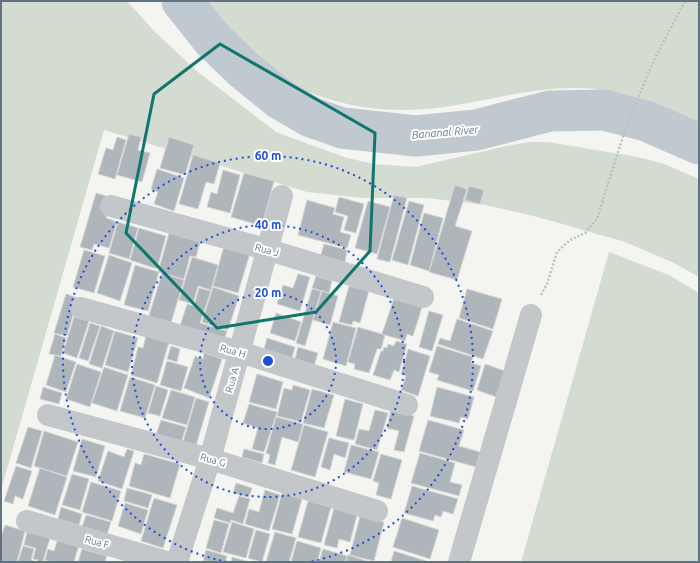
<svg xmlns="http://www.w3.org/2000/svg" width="700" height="563" font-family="Ubuntu,sans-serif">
<rect width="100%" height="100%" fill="#f4f5f0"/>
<g fill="#d4dcd1">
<path d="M1 1H127L154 31 198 72 276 132 347 158 375 164 416 167 506 146 529 142H548L638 157 664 164 699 179V277L674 263 625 242 534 216 485 205 427 198H363L307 192 104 130 1 490Z"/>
<path d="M202 1H699V124C659 107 619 87 575 88 528 88 483 102 437 108 367 116 295 100 244 49 229 34 216 17 202 1Z"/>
<path d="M609 252 669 275 699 293V562H521Z"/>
</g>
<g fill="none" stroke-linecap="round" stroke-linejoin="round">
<path stroke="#bfc9cf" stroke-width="41" d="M182 1 213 40 243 69 280 99 311 117 342 128 416 136 476 130 550 111 604 110 646 121 699 144"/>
</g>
<g fill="#aeb5bb" stroke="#d5d6d3">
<path d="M129 134 141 137 138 150 150 153 142 182 117 175Z"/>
<path d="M117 137 126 140 115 179 98 174 106 148 113 150Z"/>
<path d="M169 137 194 145 185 175 160 168Z"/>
<path d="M193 155 220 163 214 184 206 182 198 209 179 204Z"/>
<path d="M157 169 184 178 174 211 154 204 158 192 151 189Z"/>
<path d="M223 170 240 175 230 213 207 207 211 192 217 194Z"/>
<path d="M244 173 274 181 262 226 231 217Z"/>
<path d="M455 185 467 189 455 226 472 231 457 280 429 272Z"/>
<path d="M469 186 484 190 480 204 465 200Z"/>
<path d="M96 193 112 198 106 218 117 222 109 248 94 244 92 250 80 247Z"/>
<path d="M394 195 407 198 390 262 377 259Z"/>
<path d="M339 197 364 204 356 233 344 230 348 216 335 212Z"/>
<path d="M307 200 335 208 333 214 344 217 340 232 351 235 347 248 298 235Z"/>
<path d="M368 201 390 207 377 254 355 248Z"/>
<path d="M409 201 424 205 408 265 392 260Z"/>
<path d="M424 213 443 218 429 271 410 265Z"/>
<path d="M118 222 138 228 129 259 109 253Z"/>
<path d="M139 228 166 236 157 269 130 260Z"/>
<path d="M169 233 200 242 196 257 190 256 184 279 158 272Z"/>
<path d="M324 244 347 250 345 262 321 255Z"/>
<path d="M224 246 250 253 238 293 213 286Z"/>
<path d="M84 250 105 256 94 293 73 287Z"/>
<path d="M109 255 132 263 120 301 97 293Z"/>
<path d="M192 257 218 265 211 290 198 286 193 304 179 300Z"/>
<path d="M135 265 159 272 148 311 124 305Z"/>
<path d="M162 273 184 280 170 326 148 319Z"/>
<path d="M298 274 310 277 300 311 277 304 283 285 293 288Z"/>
<path d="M316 276 332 281 329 293 312 288Z"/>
<path d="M349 286 358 288 370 287 360 323 353 321 352 325 339 322Z"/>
<path d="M213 287 239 296 228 330 202 322Z"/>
<path d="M199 288 211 291 200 323 227 331 223 343 179 329 187 304 194 306Z"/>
<path d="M312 289 321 291 305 346 296 343Z"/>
<path d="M467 289 502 299 493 329 459 318Z"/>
<path d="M322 291 338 296 330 325 313 320Z"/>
<path d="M66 294 78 298 67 336 54 333Z"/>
<path d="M395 295 423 304 413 336 407 334 405 341 382 334Z"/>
<path d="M429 311 443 315 432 351 419 347Z"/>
<path d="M276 313 301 322 295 341 270 333Z"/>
<path d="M74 317 89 321 77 358 63 353Z"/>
<path d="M457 319 493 331 483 359 438 344 440 338 450 341Z"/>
<path d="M333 322 356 328 346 366 323 359Z"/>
<path d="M90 323 100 326 88 361 79 358Z"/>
<path d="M101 326 114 331 102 368 89 364Z"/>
<path d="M358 327 385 335 381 349H377L369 373 354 369 355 364 348 362Z"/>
<path d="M115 331 138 338 128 372 105 365Z"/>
<path d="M55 334 66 338 61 356 49 354Z"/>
<path d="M146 336 169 342 157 383 131 375 138 347 143 348Z"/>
<path d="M267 338 295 347 291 362 263 353Z"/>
<path d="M396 341 407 344 399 372 394 370 390 380 373 375 381 351H383L384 347 387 348 388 344 394 346Z"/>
<path d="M171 346 180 349 177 362 167 359Z"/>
<path d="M437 346 473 357 471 363 481 366 473 391 437 380 439 375 429 372Z"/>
<path d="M298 347 318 353 313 369 294 363Z"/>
<path d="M408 349 430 356 418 396 401 390 406 376 401 374Z"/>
<path d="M204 353 222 359 209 398 184 388 195 356 203 359Z"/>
<path d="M55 355 76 362 66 392 46 385Z"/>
<path d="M167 361 188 367 181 391 160 385Z"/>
<path d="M77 364 101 372 90 407 66 399Z"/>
<path d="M485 364 505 371 496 397 477 390Z"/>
<path d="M104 367 128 375 117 411 92 403Z"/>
<path d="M257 374 283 382 276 409 249 402Z"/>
<path d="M130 377 155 385 145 418 120 411Z"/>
<path d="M293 385 310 390 301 422 277 416 284 388 292 390Z"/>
<path d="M156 386 168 390 160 416 148 413Z"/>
<path d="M43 387 62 393 59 404 40 399Z"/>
<path d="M437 387 474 397 468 419 461 417 459 423 430 416Z"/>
<path d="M312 389 334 395 324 428 303 423Z"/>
<path d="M171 390 195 397 187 425 162 418Z"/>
<path d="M196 398 209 402 195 449 182 445Z"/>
<path d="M345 399 363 404 354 440 336 436Z"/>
<path d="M249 404 277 412 264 452 252 449 258 428 243 423Z"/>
<path d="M391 409 414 416 404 452 394 450 399 431 387 428Z"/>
<path d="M375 410 388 413 377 450 355 444 359 429 369 431Z"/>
<path d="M276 417 303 424 298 442 282 437 275 465 268 463 270 455 266 453Z"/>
<path d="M161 420 186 427 181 443 156 435Z"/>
<path d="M428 420 464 430 459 446 480 452 476 467 419 451Z"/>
<path d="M304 425 328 432 315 477 291 470Z"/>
<path d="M28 427 42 431 31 468 16 463Z"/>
<path d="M44 431 78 442 67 476 34 466Z"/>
<path d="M329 438 349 443 345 458 334 454 330 470 321 467Z"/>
<path d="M82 439 105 446 96 477 73 471Z"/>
<path d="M351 445 379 452 371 479 344 472Z"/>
<path d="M127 449 134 451 122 489 98 481 108 451 124 457Z"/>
<path d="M244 449 264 454 262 463 242 457Z"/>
<path d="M420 453 455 463 450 482 462 485 459 496 411 483Z"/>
<path d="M144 454 180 464 170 498 129 486 135 463 141 465Z"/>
<path d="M381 454 402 460 391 499 376 495 379 483 373 481Z"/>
<path d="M16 466 32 471 23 499 15 496 13 504 4 501Z"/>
<path d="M40 468 67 477 55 515 28 506Z"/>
<path d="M72 474 89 479 80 510 62 505Z"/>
<path d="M91 482 121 491 112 521 82 512Z"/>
<path d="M236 483 252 488 249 497 233 493Z"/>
<path d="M412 486 458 499 453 514 443 511 441 517 435 515 433 521 404 513Z"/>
<path d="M127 488 152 495 148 508 124 501Z"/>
<path d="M265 490 280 495 269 531 245 524 249 509 259 512Z"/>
<path d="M282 493 302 499 292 534 272 529Z"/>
<path d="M239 496 250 499 243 524 231 520 230 523 214 518 217 508 233 513Z"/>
<path d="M154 498 177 505 163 548 141 541Z"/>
<path d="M308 501 331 507 321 543 298 537Z"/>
<path d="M125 503 148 510 141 534 118 526Z"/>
<path d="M61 507 82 514 79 525 58 519Z"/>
<path d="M334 508 357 515 350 542 339 539 337 548 324 545Z"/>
<path d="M86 515 111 522 107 534 82 527Z"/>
<path d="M360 516 384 522 374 561 350 555Z"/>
<path d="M402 518 439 530 430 559 393 547Z"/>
<path d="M214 520 229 524 221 553 206 548Z"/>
<path d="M232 522 254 529 246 558 223 552Z"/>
<path d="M5 525 25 531 17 562H1V537Z"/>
<path d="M256 530 270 534 262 562 248 558Z"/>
<path d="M27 532 50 538 43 561 46 562H37L38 560 33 559 36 548 24 545Z"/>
<path d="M275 532 296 538 289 562H266Z"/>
<path d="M58 538 79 545 74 562H51L45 560 48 549 54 551Z"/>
<path d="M297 541 321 548 317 562H291Z"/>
<path d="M23 546 34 549 31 560 36 562H18Z"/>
<path d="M82 549 107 556 105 562H78Z"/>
<path d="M323 549 347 556 345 562H319Z"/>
<path d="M206 550 227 556 225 562 203 561Z"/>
<path d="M394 551 426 561V562H391Z"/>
<path d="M348 555 370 562H346Z"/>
<path d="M232 557 250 562H231Z"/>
</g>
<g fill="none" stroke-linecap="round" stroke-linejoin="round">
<path stroke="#bdbfc1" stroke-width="2.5" stroke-dasharray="2 2" stroke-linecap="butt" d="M541 295 547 284 557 252 570 240 585 233 597 219 625 130 638 98 655 58 685 1"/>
<g stroke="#c3c7ca" stroke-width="22">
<path d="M111 206 269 250 423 297"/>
<path d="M81 308 240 352 407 405"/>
<path d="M48 415 210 459 377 511"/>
<path d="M27 521 167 562"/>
<path d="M177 562 210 459 282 196"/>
<path d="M459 562 531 315"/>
</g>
</g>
<path fill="none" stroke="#0f766e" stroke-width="3" stroke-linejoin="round" d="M220 44 375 133 370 251 316 312 217 328 126 233 154 94Z"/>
<g fill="none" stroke="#1d4ed8" stroke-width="2" stroke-dasharray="2 4">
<circle cx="268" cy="361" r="68"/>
<circle cx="268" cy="361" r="136"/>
<path d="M227 562A205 205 0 1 1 309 562"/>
</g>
<g text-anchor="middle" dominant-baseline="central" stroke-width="4" stroke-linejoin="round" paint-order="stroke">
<g font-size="10" fill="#617283" stroke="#fff">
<text transform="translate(267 250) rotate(16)">Rua J</text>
<text transform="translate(233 351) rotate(16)">Rua H</text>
<text transform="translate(232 380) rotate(-74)">Rua A</text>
<text transform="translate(213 460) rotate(16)">Rua G</text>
<text transform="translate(97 542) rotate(16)">Rua F</text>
</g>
<g font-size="11" font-style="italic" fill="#617a88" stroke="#fff">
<text transform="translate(445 132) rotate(-5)">Bananal River</text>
</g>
</g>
<circle cx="268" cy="361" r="6" fill="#1d4ed8" stroke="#fff" stroke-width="2"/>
<g font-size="12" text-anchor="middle" font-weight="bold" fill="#1d4ed8" stroke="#fff" stroke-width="4" stroke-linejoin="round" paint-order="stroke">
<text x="268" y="160">60 m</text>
<text x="268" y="229">40 m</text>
<text x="268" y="297">20 m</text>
</g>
<rect width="700" height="563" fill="none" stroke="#617283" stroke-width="4"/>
</svg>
